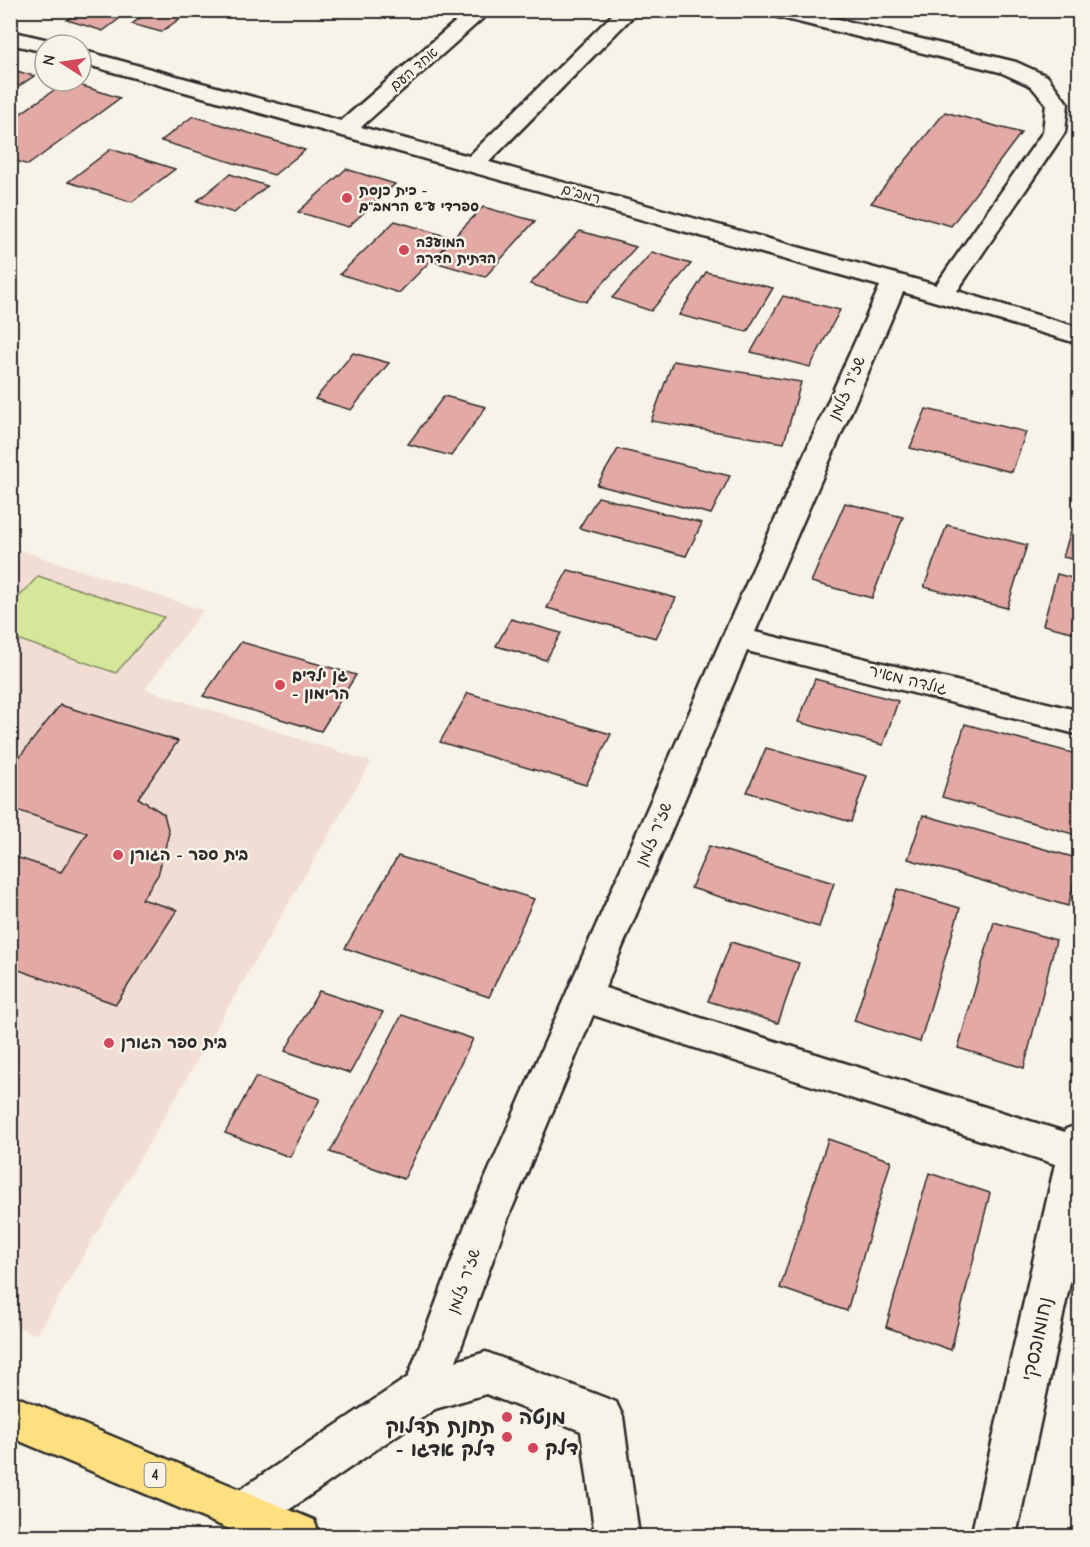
<svg xmlns="http://www.w3.org/2000/svg" width="1090" height="1547" font-family="'Comic Neue','Playpen Sans Hebrew',sans-serif">
<rect width="100%" height="100%" fill="#f7f3e8"/>
<filter id="ink" filterUnits="userSpaceOnUse"><feTurbulence type="fractalNoise" baseFrequency=".0167" numOctaves="2"/><feDisplacementMap in="SourceGraphic" scale="12" xChannelSelector="R" yChannelSelector="G"/><feConvolveMatrix kernelMatrix="1 2 1 2 8 2 1 2 1" color-interpolation-filters="sRGB"/></filter>
<g filter="url(#ink)">
<path fill="#f1ddd4" d="M10 547 203 610 145 689 371 762 37 1335 10 1324Z"/>
<path fill="#d6e79b" stroke="#808963" stroke-width="1.5" d="M38 576 164 617 116 673 11 637V606Z"/>
<g fill="#e3a9a4" stroke="#2b2b2b" stroke-width="1.5">
<path d="M81 10H131L103 31 67 20Z"/>
<path d="M151 10H192L161 32 132 24Z"/>
<path d="M10 69 34 76 10 92Z"/>
<path d="M67 81 120 98 28 165 10 159V121Z"/>
<path d="M945 112 1021 133 951 226 871 203Z"/>
<path d="M193 116 305 150 274 175 161 141Z"/>
<path d="M111 149 175 169 132 202 68 182Z"/>
<path d="M346 169 395 184 348 227 298 212Z"/>
<path d="M230 174 267 186 234 213 197 201Z"/>
<path d="M483 207 535 221 485 277 431 261Z"/>
<path d="M395 221 453 238 399 293 340 274Z"/>
<path d="M580 231 636 247 586 302 530 284Z"/>
<path d="M652 252 691 264 651 311 612 298Z"/>
<path d="M706 272 773 288 747 332 679 315Z"/>
<path d="M783 296 840 310 810 367 751 352Z"/>
<path d="M353 353 389 363 351 410 315 399Z"/>
<path d="M673 361 801 382 784 443 651 421Z"/>
<path d="M444 396 486 407 451 456 408 444Z"/>
<path d="M926 409 1026 432 1012 472 910 448Z"/>
<path d="M618 449 730 476 711 514 597 485Z"/>
<path d="M598 497 702 523 686 556 579 528Z"/>
<path d="M845 503 903 517 872 598 811 582Z"/>
<path d="M1078 507 1080 508V561L1063 557Z"/>
<path d="M947 525 1027 545 1007 608 924 587Z"/>
<path d="M568 570 676 598 656 638 547 608Z"/>
<path d="M1057 574 1080 580V634L1043 625Z"/>
<path d="M511 619 561 633 546 660 496 646Z"/>
<path d="M241 642 356 675 321 731 203 696Z"/>
<path d="M815 679 898 701 883 745 798 722Z"/>
<path d="M468 693 611 734 586 785 440 742Z"/>
<path d="M60 705 178 741 138 798 164 814 169 833 158 875 142 899 177 910 116 1004 10 967V855L61 872 87 833 10 808V769Z"/>
<path d="M965 724 1080 755V836L942 797Z"/>
<path d="M766 748 867 776 851 822 747 792Z"/>
<path d="M923 815 1080 859 1068 906 908 859Z"/>
<path d="M709 846 834 883 819 927 691 888Z"/>
<path d="M398 856 534 899 489 997 345 948Z"/>
<path d="M897 889 960 908 920 1042 854 1021Z"/>
<path d="M994 922 1056 940 1024 1068 958 1048Z"/>
<path d="M731 942 799 963 778 1023 708 1001Z"/>
<path d="M319 991 383 1012 350 1073 285 1051Z"/>
<path d="M402 1015 473 1039 404 1179 330 1152Z"/>
<path d="M256 1077 320 1099 290 1157 225 1133Z"/>
<path d="M828 1139 891 1161 847 1311 780 1288Z"/>
<path d="M929 1173 990 1193 951 1350 886 1327Z"/>
</g>
<g fill="none" stroke-linecap="round" stroke-linejoin="round">
<defs>
<g id="minor">
<path d="M469 10H492L361 127 469 156 617 10H639L489 162 936 285 1043 132 1046 104 1031 86 1000 72 766 14 763 10H801L1016 62 1047 76 1068 104 1065 132 957 291 1080 328V344L903 292 755 632 1080 711V735L747 651 605 988 1065 1132 1066 1129 1080 1124V1236L1016 1536H971L1055 1164 593 1015 508 1218 456 1361 486 1352 616 1402 623 1417 639 1536H595L581 1431 486 1394 435 1409 261 1529 245 1535 229 1529 223 1513 229 1497 408 1377 468 1218 722 638 880 286 81 63V50L341 121Z"/>
<path d="M10 31 53 41 55 45H45V52L10 44Z"/>
</g>
<path id="highway" d="M10 1394 314 1520 320 1536H246L10 1437Z"/>
</defs>
<use href="#minor" stroke="#2b2b2b" stroke-width="5"/>
<use href="#highway" stroke="#2b2b2b" stroke-width="5"/>
<use href="#minor" fill="#f7f3e8" fill-rule="evenodd"/>
<use href="#highway" fill="#fde080" fill-rule="evenodd"/>
</g>
</g>
<g fill="#d1495b" stroke="#f7f3e8" stroke-width="2">
<circle cx="347" cy="198" r="6"/>
<circle cx="404" cy="250" r="6"/>
<circle cx="280" cy="685" r="6"/>
<circle cx="118" cy="855" r="6"/>
<circle cx="109" cy="1043" r="6"/>
<circle cx="507" cy="1417" r="6"/>
<circle cx="507" cy="1437" r="6"/>
<circle cx="533" cy="1448" r="6"/>
</g>
<g text-anchor="middle" dominant-baseline="central" stroke-width="5" stroke-linejoin="round" paint-order="stroke">
<g font-size="14" fill="#2b2b2b" stroke="#f7f3e8">
<text transform="translate(414 69) rotate(-41)">אחד העם</text>
<text transform="translate(581 194) rotate(16)">רמב"ם</text>
</g>
<g font-size="14" font-weight="bold" fill="#2b2b2b" stroke="#f7f3e8" text-anchor="start">
<text x="359" y="190">כית כנסת -<tspan x="359" dy="16">ספרדי ע"ש הרמב"ם</tspan></text>
<text x="416" y="242">המועצה<tspan x="416" dy="16">הדתית חדרה</tspan></text>
</g>
<rect fill="#f7f3e8" stroke="#686764" stroke-width="1.5" x="144.5" y="1463" width="21" height="24" rx="4.5"/>
<g font-size="15" font-weight="bold" fill="#2b2b2b">
<text x="155" y="1475">4</text>
</g>
<g font-size="16" fill="#2b2b2b" stroke="#f7f3e8">
<text transform="translate(847 388) rotate(-66)">שז"ר זלמן</text>
<text transform="translate(908 680) rotate(14)">גולדה מאיר</text>
<text transform="translate(654 834) rotate(-67)">שז"ר זלמן</text>
<text transform="translate(464 1281) rotate(-70)">שז"ר זלמן</text>
</g>
<g font-size="16" font-weight="bold" fill="#2b2b2b" stroke="#f7f3e8" text-anchor="start">
<text x="292" y="676">גן ילדים<tspan x="292" dy="18">- הרימון</tspan></text>
<text x="130" y="855">בית ספר - הגורן</text>
<text x="121" y="1043">בית ספר הגורן</text>
</g>
<g font-size="20" fill="#2b2b2b" stroke="#f7f3e8">
<text transform="translate(1037 1339) rotate(-78)">נחומובסקי</text>
</g>
<g font-size="20" font-weight="bold" fill="#2b2b2b" stroke="#f7f3e8" text-anchor="start">
<text x="519" y="1417">מנטה</text>
<text x="495" y="1426" text-anchor="end">תחנת תדלוק<tspan x="495" dy="23">- דלק אדגו</tspan></text>
<text x="545" y="1448">דלק</text>
</g>
</g>
<rect width="1090" height="1547" fill="none" stroke="#f7f3e8" stroke-width="36"/>
<rect x="18" y="18" width="1054" height="1511" fill="none" stroke="#2b2b2b" stroke-width="2" filter="url(#ink)"/>
<g transform="translate(63 63) rotate(282)"><circle r="28" fill="#f7f3e8" stroke="#a5a39c" stroke-width="1.5"/>
<path d="M0-4.5L10 22L0 15L-10 22Z" fill="#d1495b"/>
<text y="-9" font-size="16" font-weight="bold" text-anchor="middle" fill="#2b2b2b">N</text>
</g>
</svg>
